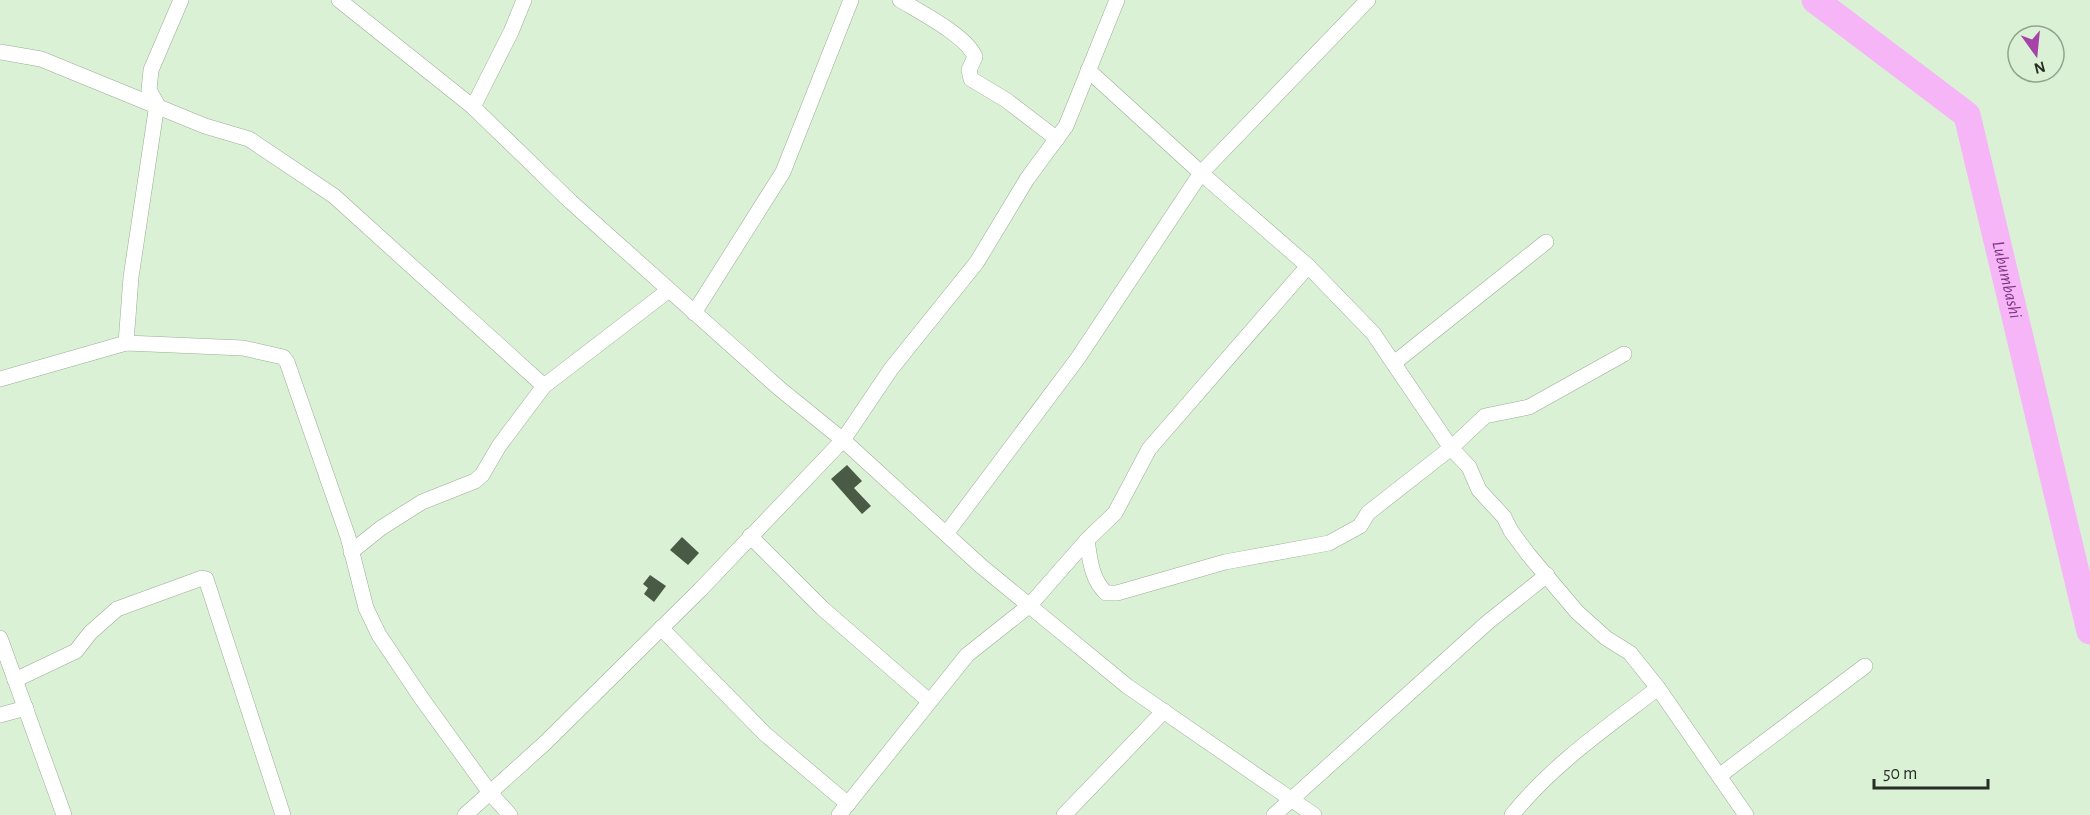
<svg xmlns="http://www.w3.org/2000/svg" width="2090" height="815" font-family="'Alegreya Sans',sans-serif">
<rect width="100%" height="100%" fill="#dbf1d6"/>
<g fill="none" stroke-linecap="round" stroke-linejoin="round">
<path stroke="#f5b5f6" stroke-width="27" id="s1" d="M1815 0 1967 115 2090 631"/>
</g>
<g fill="#495b44">
<path d="M847 465 862 481 854 488 871 506 862 514 831 479Z"/>
<path d="M682 537 699 553 688 565 670 550Z"/>
<path d="M650 575 666 586 654 602 644 594 648 588 643 584Z"/>
</g>
<g fill="none" stroke-linecap="round" stroke-linejoin="round">
<defs>
<g id="street">
<path d="M339 0 473 107 571 202 780 389 843 440 981 566 1127 686 1314 815"/>
<path d="M900 0C920 12 967 36 975 57L969 70 971 79 1006 100 1057 139"/>
<path d="M0 52 41 59 205 126 249 139 334 196 544 386 669 290"/>
<path d="M1088 70 1201 173 1308 266 1373 333 1451 448 1469 467 1479 490 1504 517 1511 531 1528 554 1577 612 1606 638 1630 653 1658 688 1746 815"/>
<path d="M473 107 511 32 524 0"/>
<path d="M694 313 783 172 851 0"/>
<path d="M126 343 131 277 157 104 149 90 151 70 181 0"/>
<path d="M1394 363 1546 242"/>
<path d="M0 379 126 343 243 348 283 357 287 362 348 537 366 608 379 635 422 699 491 794 510 815"/>
<path d="M946 534 1078 358 1201 173 1368 0"/>
<path d="M750 536 822 608 929 701"/>
<path d="M1087 540C1090 559 1091 579 1106 593H1117L1225 562 1329 543 1360 526 1368 513 1451 448 1485 416 1529 407 1624 354"/>
<path d="M351 552 381 528 422 502 475 481 482 475 499 446 544 386"/>
<path d="M661 628 765 734 848 804"/>
<path d="M0 638 64 815"/>
<path d="M15 680 76 651 90 633 117 609 202 578 206 579 283 815"/>
<path d="M0 715 26 708"/>
<path d="M1719 776 1865 666"/>
<path d="M465 815 545 743 700 590 843 440 891 369 977 262 1027 179 1066 126 1117 0"/>
<path d="M839 815 967 655 1030 605 1087 540 1115 513 1149 449 1308 266"/>
<path d="M1064 815 1164 711"/>
<path d="M1274 815 1488 622 1547 575"/>
<path d="M1512 815C1553 764 1606 728 1658 688"/>
</g>
</defs>
<use href="#street" stroke="#99ae94" stroke-width="16"/>
<use href="#street" stroke="#fff" stroke-width="15"/>
</g>
<g text-anchor="middle" dominant-baseline="central" stroke-width="6" stroke-linejoin="round" paint-order="stroke">
<g font-size="18" font-style="italic" fill="#7e3582" stroke="#dbf1d6">
<text stroke="none"><textPath href="#s1" startOffset="360">Lubumbashi</textPath></text>
</g>
</g>
<g transform="translate(2036 54) rotate(165)"><circle r="28" fill="#dbf1d6" stroke="#93a38f" stroke-width="1.5"/>
<path d="M0-4.5L10 22L0 15L-10 22Z" fill="#a543a9"/>
<text y="-9" font-size="16" font-weight="bold" text-anchor="middle" fill="#272f25">N</text>
</g>
<path d="M1874 779v9h114v-9" fill="none" stroke="#272f25" stroke-width="3"/>
<text x="1883" y="779" font-size="18" fill="#272f25" stroke="#dbf1d6" stroke-width="4.5" paint-order="stroke">50 m</text>
</svg>
